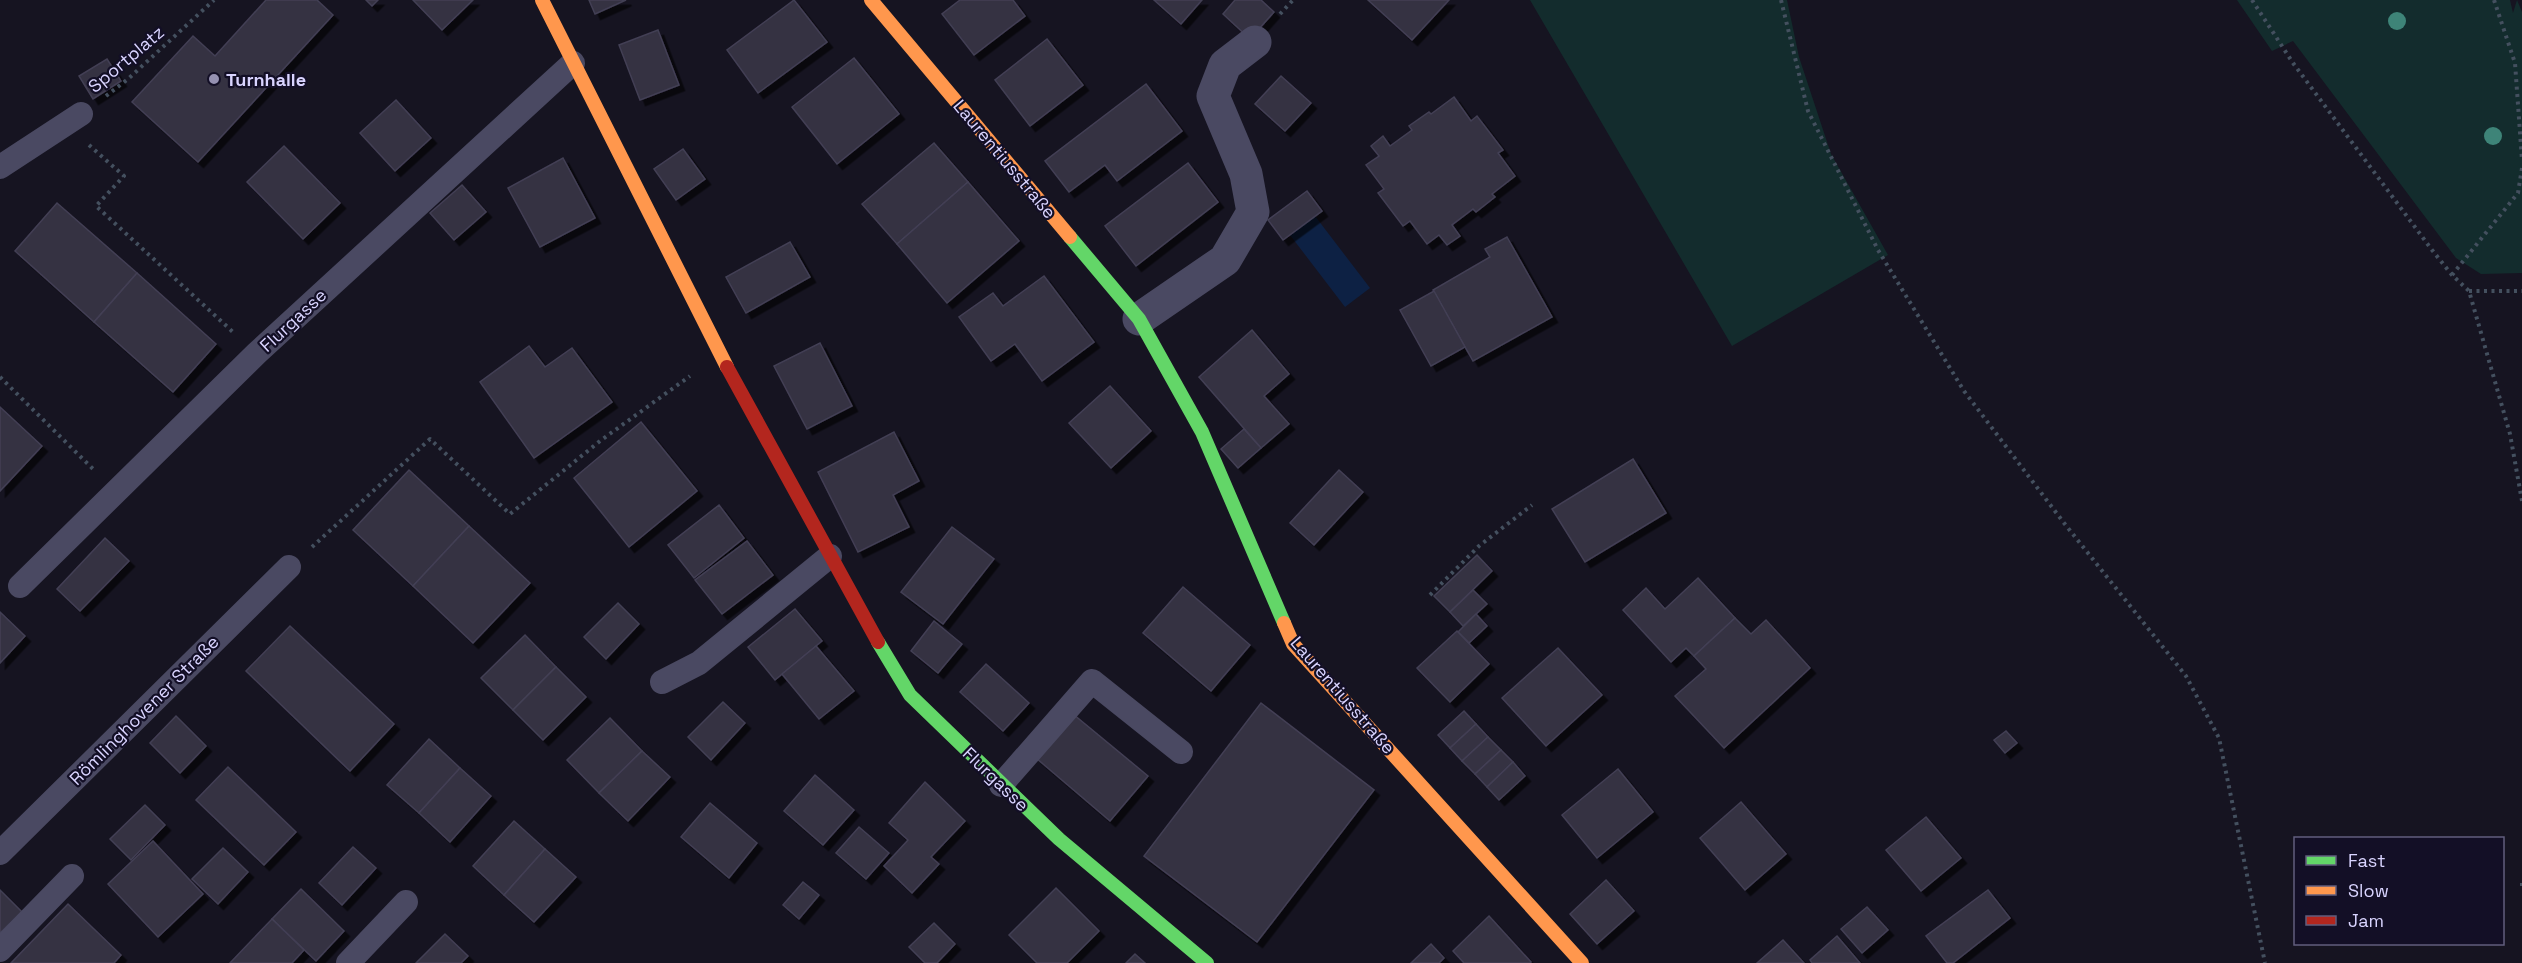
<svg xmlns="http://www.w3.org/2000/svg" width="2522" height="963" font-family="'Space Grotesk',sans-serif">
<defs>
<filter id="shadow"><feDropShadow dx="5.5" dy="5.5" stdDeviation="0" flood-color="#0009"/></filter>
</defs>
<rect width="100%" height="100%" fill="#161421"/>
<g fill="#132c2d">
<path d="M1530 0H1787L1799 57 1831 154 1888 255 1732 346Z"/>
<path d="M2237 0H2510L2513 13 2517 0 2522 12V273L2481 274 2456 258 2293 41 2272 51Z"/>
</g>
<path fill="#0d2144" d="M1315 216 1370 288 1345 307 1290 235Z"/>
<g fill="#343243" stroke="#433f54" stroke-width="1.5" filter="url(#shadow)">
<path d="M266 0H317L333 15 198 162 132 102 193 36 215 56Z"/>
<path d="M366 0H378L372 6Z"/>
<path d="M413 0H473L442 30Z"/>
<path d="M589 0H626L595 14Z"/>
<path d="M794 0 827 42 758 93 727 50Z"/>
<path d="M960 0H1013L1025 16 974 55 942 14Z"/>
<path d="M1154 0H1202L1181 24Z"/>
<path d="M1235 0H1261L1274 12 1250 39 1223 14Z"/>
<path d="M1368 0H1449L1412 40Z"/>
<path d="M658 30 679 85 640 100 619 45Z"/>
<path d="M1047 39 1083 85 1030 126 995 80Z"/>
<path d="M854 58 899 114 837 164 792 107Z"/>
<path d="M107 59 121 81 93 99 79 76Z"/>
<path d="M1281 76 1311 103 1285 131 1255 104Z"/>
<path d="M1146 84 1182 131 1117 181 1105 165 1069 192 1045 161Z"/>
<path d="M1454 97 1471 121 1477 116 1503 150 1498 153 1515 176 1492 194 1495 197 1476 212 1473 209 1452 225 1460 236 1447 245 1439 235 1427 244 1410 221 1403 226 1378 193 1384 189 1366 165 1379 156 1371 146 1383 136 1390 146 1412 130 1409 126 1429 112 1431 114Z"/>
<path d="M396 100 431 138 395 171 360 133Z"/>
<path d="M934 143 968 182 897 244 862 204Z"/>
<path d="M284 146 340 203 303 239 247 182Z"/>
<path d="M683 149 705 179 676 200 654 169Z"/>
<path d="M563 158 595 218 540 247 508 188Z"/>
<path d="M1188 163 1218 202 1136 266 1105 226Z"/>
<path d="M968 182 1019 241 947 303 897 244Z"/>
<path d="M462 185 486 212 454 240 430 213Z"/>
<path d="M1307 191 1322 211 1283 240 1268 220Z"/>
<path d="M57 203 137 273 94 322 15 251Z"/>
<path d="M1507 237 1552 317 1473 361 1433 290 1490 257 1485 249Z"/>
<path d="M790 242 810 277 746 313 726 277Z"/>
<path d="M137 273 216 344 173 392 94 322Z"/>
<path d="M1044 276 1094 342 1042 381 1015 344 991 361 959 317 993 293 1003 306Z"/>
<path d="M1434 291 1465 347 1431 366 1400 310Z"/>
<path d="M1252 330 1289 374 1264 396 1289 424 1261 448 1199 377Z"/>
<path d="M820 343 852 406 807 429 774 366Z"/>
<path d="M529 346 545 367 572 348 612 402 534 458 480 382Z"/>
<path d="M1110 386 1151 431 1111 468 1069 423Z"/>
<path d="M0 407 42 446 0 491Z"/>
<path d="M641 422 697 491 629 547 574 478Z"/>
<path d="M1244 429 1261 448 1238 468 1221 449Z"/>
<path d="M894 432 919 481 893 495 909 527 858 552 818 472Z"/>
<path d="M1633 459 1666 513 1585 562 1552 509Z"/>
<path d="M409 470 469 526 413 586 353 530Z"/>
<path d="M1339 470 1363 492 1314 545 1290 523Z"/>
<path d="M719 505 744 538 694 578 668 545Z"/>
<path d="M469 526 530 583 473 643 413 586Z"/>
<path d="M952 527 994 559 943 624 901 592Z"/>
<path d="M105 538 129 561 80 611 57 589Z"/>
<path d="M747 541 773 575 722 614 695 580Z"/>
<path d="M1477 555 1492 571 1450 612 1434 596Z"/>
<path d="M1698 578 1735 618 1694 656 1686 648 1671 662 1623 610 1646 588 1665 609Z"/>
<path d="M1183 587 1250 645 1211 691 1143 633Z"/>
<path d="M1473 590 1487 604 1463 626 1450 612Z"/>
<path d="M618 603 639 624 606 659 584 637Z"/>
<path d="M795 609 822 641 775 680 748 647Z"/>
<path d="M0 612 25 636 0 663Z"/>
<path d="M1476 614 1487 626 1469 643 1458 632Z"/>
<path d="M1735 618 1751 634 1766 620 1810 668 1724 748 1675 696 1706 669 1694 656Z"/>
<path d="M934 621 962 644 938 673 911 651Z"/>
<path d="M290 626 394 724 350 771 246 671Z"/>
<path d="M1457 631 1489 664 1450 702 1417 668Z"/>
<path d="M525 635 556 667 513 710 481 678Z"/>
<path d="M816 646 854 691 819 719 782 674Z"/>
<path d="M1558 648 1602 695 1546 746 1502 698Z"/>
<path d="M986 664 1029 703 1003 731 960 692Z"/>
<path d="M556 667 586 697 543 740 513 710Z"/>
<path d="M723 702 745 723 711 760 688 737Z"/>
<path d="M1261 703 1374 790 1257 942 1144 856Z"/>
<path d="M1464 711 1476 724 1450 748 1438 735Z"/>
<path d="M1073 714 1148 776 1110 821 1036 758Z"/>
<path d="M176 716 206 746 180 773 150 743Z"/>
<path d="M610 718 642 751 599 793 567 760Z"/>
<path d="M1476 724 1488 737 1462 761 1450 748Z"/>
<path d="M2006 731 2017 743 2005 753 1994 740Z"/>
<path d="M1488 737 1501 750 1475 774 1462 761Z"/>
<path d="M429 739 460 768 419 813 387 785Z"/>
<path d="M1501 750 1513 762 1487 787 1475 774Z"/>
<path d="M642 751 670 777 628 821 599 793Z"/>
<path d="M1513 762 1525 776 1499 800 1487 787Z"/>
<path d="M228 767 296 832 264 865 196 800Z"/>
<path d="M460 768 491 796 450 842 419 813Z"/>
<path d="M1618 769 1653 812 1597 858 1562 815Z"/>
<path d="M815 775 854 810 823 845 784 811Z"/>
<path d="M925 782 965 821 931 857 939 864 912 893 884 866 908 840 889 823Z"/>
<path d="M1741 802 1786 854 1745 890 1700 838Z"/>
<path d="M710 803 757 843 729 878 681 837Z"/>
<path d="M145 805 165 825 131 860 110 839Z"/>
<path d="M1926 817 1961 858 1921 891 1886 850Z"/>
<path d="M514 821 545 849 504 895 473 866Z"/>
<path d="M859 827 889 853 866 879 836 853Z"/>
<path d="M153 841 203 894 158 937 108 884Z"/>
<path d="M353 847 376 868 342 905 319 883Z"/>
<path d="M223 848 248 872 218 904 192 879Z"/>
<path d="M545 849 576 877 534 922 504 895Z"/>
<path d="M1606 880 1634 911 1597 944 1570 914Z"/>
<path d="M803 882 819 895 799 919 783 905Z"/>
<path d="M1056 888 1099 931 1067 963H1037L1009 935Z"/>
<path d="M301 889 344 931 316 961 272 919Z"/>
<path d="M0 890 22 912 0 933Z"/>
<path d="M1988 890 2010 918 1953 963H1947L1926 936Z"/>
<path d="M68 904 121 955 114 963H11Z"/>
<path d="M1867 907 1888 930 1862 953 1841 929Z"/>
<path d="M1489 916 1531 962 1530 963H1464L1453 951Z"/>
<path d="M272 919 304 950 292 963H230Z"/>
<path d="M934 923 955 944 937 963H925L909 947Z"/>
<path d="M445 934 468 956 461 963H416Z"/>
<path d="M1837 936 1860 963H1812L1810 960Z"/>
<path d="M1783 940 1804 963H1757Z"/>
<path d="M1431 944 1444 958 1439 963H1411Z"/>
<path d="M1135 954 1145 963H1126Z"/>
</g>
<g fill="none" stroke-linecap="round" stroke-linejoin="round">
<g stroke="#44505f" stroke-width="4" stroke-dasharray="3 4.5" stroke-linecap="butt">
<path d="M1781 0 1808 111 1878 250 1964 391 2064 523 2186 676 2219 738 2265 963"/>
<path d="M2252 0 2293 63 2432 250 2452 275 2469 291 2510 434 2522 501"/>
<path d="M2494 0 2515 63 2522 160"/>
<path d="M1280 14 1293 0"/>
<path d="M106 96 128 79 214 0"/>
<path d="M89 145 124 176 96 206 234 333"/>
<path d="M2452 275 2518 193 2522 168"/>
<path d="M2469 291H2522"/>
<path d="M0 377 93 469"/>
<path d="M312 547 430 439 510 514 600 441 690 376"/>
<path d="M1430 595 1479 546 1532 505"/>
<path d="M2522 883V888"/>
</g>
<g stroke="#4a4962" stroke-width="24">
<path d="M0 167 81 114"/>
<path d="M20 586 257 353 573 63"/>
<path d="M662 682 699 663 830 556"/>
<path d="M1001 785 1092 681 1181 752"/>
<path d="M0 853 289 567"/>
<path d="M0 950 72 876"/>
<path d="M348 963 406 902"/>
</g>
<path stroke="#4a4962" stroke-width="33" d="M1139 319 1225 260 1253 212 1246 174 1213 96 1225 65 1255 42"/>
<g stroke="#63d668" stroke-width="14">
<path d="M1070 237 1139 319 1202 432 1284 623"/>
<path d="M878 642 910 695 1059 839 1207 963"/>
</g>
<g stroke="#ff974d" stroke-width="14">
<path d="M542 0 727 367"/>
<path d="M871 0 1070 237"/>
<path d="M1284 623 1293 644 1582 963"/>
</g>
<path stroke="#b3261e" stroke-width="14" d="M727 367 878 642"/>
</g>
<g fill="#3e8478">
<circle cx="2397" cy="21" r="9"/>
<circle cx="2493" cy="136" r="9"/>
</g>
<circle fill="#9591b1" stroke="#130f26" stroke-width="2" cx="214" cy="79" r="6"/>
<g text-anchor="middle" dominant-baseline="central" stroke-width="4.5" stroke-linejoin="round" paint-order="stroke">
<g font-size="18" fill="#d9d4ff" stroke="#130f26">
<text transform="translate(126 59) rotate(-40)">Sportplatz</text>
<text transform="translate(1005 159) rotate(50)">Laurentiusstraße</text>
<text transform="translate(293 320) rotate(-43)">Flurgasse</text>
<text transform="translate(1343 695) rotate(49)">Laurentiusstraße</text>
<text transform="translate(144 710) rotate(-45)">Römlinghovener Straße</text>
<text transform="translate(996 779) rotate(44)">Flurgasse</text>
</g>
<g font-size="18" font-weight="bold" fill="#d9d4ff" stroke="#130f26" text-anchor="start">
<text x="226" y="79">Turnhalle</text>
</g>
</g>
<rect x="2294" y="837" width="210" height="108" fill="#130f26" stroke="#625e7d" stroke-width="1.5"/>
<rect x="2306" y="856" width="30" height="9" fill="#63d668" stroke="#625e7d" stroke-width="1.5"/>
<text x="2348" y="867" font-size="18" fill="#d9d4ff">Fast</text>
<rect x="2306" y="886" width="30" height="9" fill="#ff974d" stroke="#625e7d" stroke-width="1.5"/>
<text x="2348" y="897" font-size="18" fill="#d9d4ff">Slow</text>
<rect x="2306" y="916" width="30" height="9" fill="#b3261e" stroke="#625e7d" stroke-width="1.5"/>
<text x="2348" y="927" font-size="18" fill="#d9d4ff">Jam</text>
</svg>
